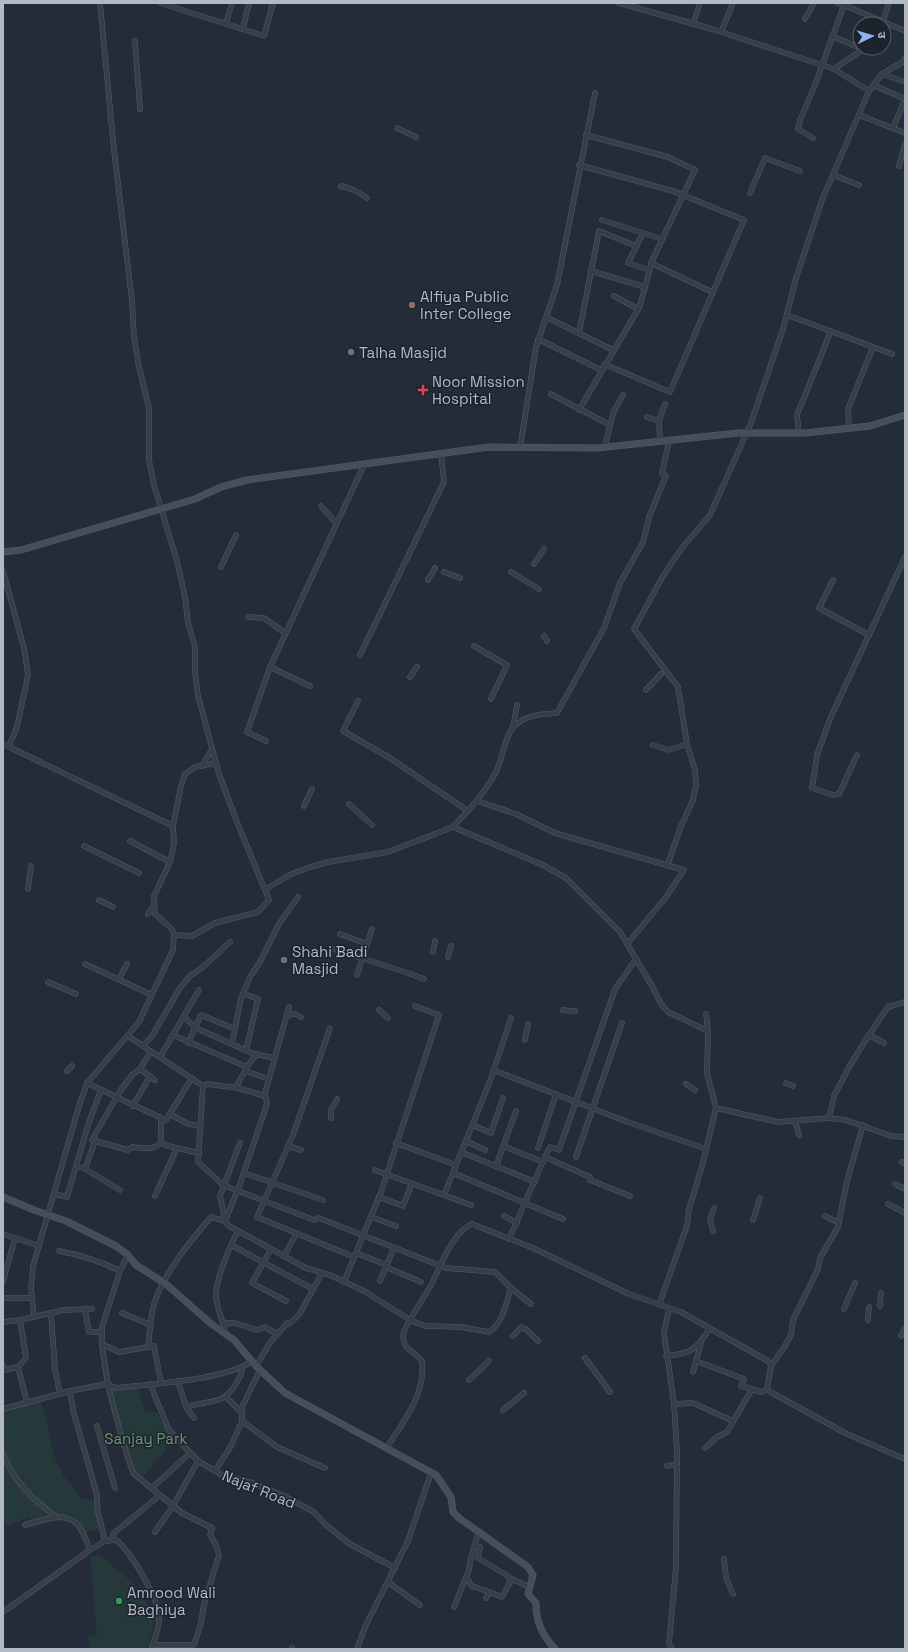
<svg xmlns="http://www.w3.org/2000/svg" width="908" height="1652" font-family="'Space Grotesk','Noto Sans Devanagari',sans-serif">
<rect width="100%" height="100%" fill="#232c38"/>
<g fill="#26393a">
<path d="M110 1389H138L146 1412H157L174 1440 142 1478 133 1473Z"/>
<path d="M41 1400 48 1424 53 1454 63 1475 81 1498 97 1502 99 1529 83 1533 63 1516 30 1529 29 1517 6 1526 3 1516V1410Z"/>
<path d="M100 1555 133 1583 156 1618 147 1649H89L88 1637 97 1635 90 1556Z"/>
</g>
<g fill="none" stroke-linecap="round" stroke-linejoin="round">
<defs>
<g id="street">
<path d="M100 3 114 150 132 301 134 337 139 367 149 408V460L154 485 177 561 185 597 188 623 195 647V671L198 696 219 774 237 822 269 900 258 912 215 923 192 936 174 935"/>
<path d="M160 3 264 36 273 3"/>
<path d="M619 3 712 29 834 69 869 91"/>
<path d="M845 3 844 5 905 31"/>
<path d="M805 19 814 3"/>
<path d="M226 23 232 3"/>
<path d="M693 24 700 3"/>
<path d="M882 24 889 3"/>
<path d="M243 28 249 3"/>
<path d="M721 32 733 3"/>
<path d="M832 36 860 48"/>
<path d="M135 41 140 109"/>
<path d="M834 69 865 48"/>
<path d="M882 74 905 82"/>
<path d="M873 85 905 99"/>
<path d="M859 115 905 133"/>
<path d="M397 128 416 137"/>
<path d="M893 128 903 104"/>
<path d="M813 138 798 129 800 120 815 85 844 5 837 3"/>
<path d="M579 165 673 191 744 220 670 392 604 364"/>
<path d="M899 166 905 145"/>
<path d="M833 175 859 185"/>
<path d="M341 186 354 190 367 198"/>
<path d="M750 193 765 158 800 171"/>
<path d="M602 220 662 239"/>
<path d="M643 233 628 263 649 270"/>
<path d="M651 263 712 292"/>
<path d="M591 271 645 287"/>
<path d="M614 296 638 309"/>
<path d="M787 315 892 354"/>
<path d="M546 317 613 350"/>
<path d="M579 333 599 231 636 246"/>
<path d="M538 339 601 370"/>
<path d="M551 394 610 425 605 447"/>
<path d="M579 410 640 306 652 261 695 170 668 157 586 135"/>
<path d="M647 417 659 421"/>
<path d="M610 425 614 411 623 395"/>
<path d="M849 428 848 409 873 347"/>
<path d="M799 433 797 415 831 331"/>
<path d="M660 442 659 421 665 404"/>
<path d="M520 448 536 347 557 285 595 93"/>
<path d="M321 506 336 523"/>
<path d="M534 564 544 549"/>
<path d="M221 567 236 535"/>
<path d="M3 571 24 648 28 675 17 727 9 746"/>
<path d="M444 572 460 578"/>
<path d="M511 572 539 589"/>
<path d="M428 580 435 568"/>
<path d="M833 580 819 608 869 635"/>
<path d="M248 617 264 618 285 633"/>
<path d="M544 636 547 641"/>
<path d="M474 646 507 665 491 699"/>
<path d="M360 655 444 482 441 454"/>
<path d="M270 667 310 686"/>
<path d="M410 677 417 667"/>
<path d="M646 690 661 674"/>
<path d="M358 701 343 731 390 758 468 811"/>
<path d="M513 727 517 705"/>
<path d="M266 741 247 732 270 667 364 465"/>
<path d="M3 744 173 826"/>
<path d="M653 745 669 750 687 744"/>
<path d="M857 755 839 794 833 795 812 788 817 755 830 719 905 557"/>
<path d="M202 766 212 749"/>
<path d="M477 801 516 814 555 833 684 870 666 897 627 944"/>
<path d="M349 804 372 825"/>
<path d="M304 806 312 789"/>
<path d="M453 827C468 811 484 794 495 774 501 763 502 751 507 739 515 716 536 714 557 713L604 628 620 583 643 542 649 517 666 476 662 473 669 441"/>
<path d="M130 841 170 862"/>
<path d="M84 846 139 873"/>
<path d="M667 866 681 826 693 800 696 785 695 770 687 744 678 687 634 629 663 576 682 548 710 515 751 423 783 329 796 278 822 200 869 91 882 74 903 62 905 58"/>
<path d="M28 889 31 866"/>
<path d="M265 890 289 875 310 867 328 862 388 852 453 827 543 865 566 878 620 932 652 986 661 1004 668 1012 708 1031 707 1073 716 1108 702 1166 689 1209 687 1226 659 1305"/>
<path d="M99 900 113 907"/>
<path d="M148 914 153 907"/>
<path d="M340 934 367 944"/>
<path d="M333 949 408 973 424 979"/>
<path d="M433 952 435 941"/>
<path d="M448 957 451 946"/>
<path d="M85 964 152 995"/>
<path d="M357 975 372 929"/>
<path d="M119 979 127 964"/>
<path d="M48 982 76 994"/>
<path d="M243 993 258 999 246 1050"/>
<path d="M379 1010 388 1018"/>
<path d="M563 1010 575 1011"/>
<path d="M706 1014 708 1031"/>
<path d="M287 1015 296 1014 301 1017"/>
<path d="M184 1017 196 1028 254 1054 274 1058"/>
<path d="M330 1028 293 1135 257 1217 354 1257"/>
<path d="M173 1035 247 1067"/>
<path d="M869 1035 884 1043"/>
<path d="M128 1036 203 1086 198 1162 223 1185 314 1220 319 1218 446 1268 495 1272 511 1288 531 1304"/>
<path d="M525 1040 528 1024"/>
<path d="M188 1043 201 1015 235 1029"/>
<path d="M232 1044 241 998 250 977 260 962 279 924 298 897"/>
<path d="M143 1046 152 1036 180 988 190 976 203 967 230 942"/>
<path d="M160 1057 199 990"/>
<path d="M140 1069 155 1080"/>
<path d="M493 1070 628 1122 706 1149"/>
<path d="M67 1071 72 1066"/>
<path d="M245 1071 269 1079"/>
<path d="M87 1083 161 1118V1143C152 1151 143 1148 132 1147L128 1150 92 1140 120 1091 132 1075 140 1069 151 1051"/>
<path d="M786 1083 793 1086"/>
<path d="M686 1084 695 1090"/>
<path d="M203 1086 207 1084 238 1088 265 1096"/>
<path d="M236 1087 249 1064 257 1054"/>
<path d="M133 1106 150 1076"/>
<path d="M716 1108 778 1122 829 1118 846 1120 891 1136 905 1137"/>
<path d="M170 1114 188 1124 201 1126"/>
<path d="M331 1118V1110L337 1099"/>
<path d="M829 1118 834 1096 849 1067 869 1035 888 1007 905 1002"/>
<path d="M795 1121 799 1135"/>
<path d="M161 1123 166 1120 192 1078"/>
<path d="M472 1125 491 1133 503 1098"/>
<path d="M466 1141 485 1150"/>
<path d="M161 1143 168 1146 199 1153"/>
<path d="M396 1143 456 1165"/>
<path d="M288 1146 301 1150"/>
<path d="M503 1146 543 1162"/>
<path d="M538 1148 556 1094"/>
<path d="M461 1152 535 1182"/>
<path d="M545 1157 550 1147 559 1150 615 989 636 959"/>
<path d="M576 1157 622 1023"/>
<path d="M902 1162 905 1164"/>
<path d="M76 1166 85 1169 120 1190"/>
<path d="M496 1166 516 1111"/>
<path d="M85 1169 95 1141"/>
<path d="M375 1170 471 1205"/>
<path d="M244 1173 323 1200"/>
<path d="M453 1173 563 1219"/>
<path d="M895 1184 905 1189"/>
<path d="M55 1194 67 1197 88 1125 101 1090"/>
<path d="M444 1195 490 1081 511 1018"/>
<path d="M155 1196 177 1148"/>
<path d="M379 1197 403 1206 412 1183"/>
<path d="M888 1204 905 1213"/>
<path d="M504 1216 517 1223"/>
<path d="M825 1216 839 1223"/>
<path d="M371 1217 396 1226"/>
<path d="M753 1220 760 1198"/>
<path d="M225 1221 239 1187 267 1104 265 1093 289 1007"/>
<path d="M225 1221 220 1196 240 1143"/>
<path d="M713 1231 710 1220 714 1208"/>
<path d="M3 1234 39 1246"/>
<path d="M509 1239 545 1157 590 1177V1180L630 1196"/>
<path d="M231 1245 313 1289"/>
<path d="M271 1249 252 1283 286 1301"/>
<path d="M59 1251C81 1255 100 1261 120 1271"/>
<path d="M356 1253 387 1265"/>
<path d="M128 1255 120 1271 102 1327V1346L108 1385 122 1439 133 1473 182 1513 212 1528 210 1535 216 1545 219 1555 204 1604 201 1623 194 1645H152"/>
<path d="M284 1256 296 1234"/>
<path d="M386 1267 421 1282"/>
<path d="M380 1281 394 1248"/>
<path d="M3 1282 15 1238"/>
<path d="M344 1282 381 1192 439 1015 415 1006"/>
<path d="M3 1298H32"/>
<path d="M880 1306 881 1293"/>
<path d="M669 1308 664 1333 674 1404 677 1450 676 1567 669 1644 672 1649"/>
<path d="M85 1309 89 1332H102"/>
<path d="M844 1309 855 1283"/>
<path d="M122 1313 151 1325"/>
<path d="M51 1314 55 1369 60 1394"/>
<path d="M34 1317 31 1287 33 1266 79 1106 87 1083 139 1022 173 950 174 935 172 929 155 914 154 896 170 862 174 844 173 826 181 786 185 774 195 767 216 763"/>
<path d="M868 1320 869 1307"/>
<path d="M3 1322 20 1320 64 1310 92 1309"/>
<path d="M223 1323H235L257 1330 265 1327 277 1334"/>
<path d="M223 1332 225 1328C221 1318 216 1306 216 1295 215 1281 231 1244 238 1231"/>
<path d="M513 1336 521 1327 527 1330 538 1341"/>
<path d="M901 1336 905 1328"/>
<path d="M102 1344 119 1352 154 1346 161 1383"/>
<path d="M148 1347C150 1333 150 1318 154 1304 165 1271 189 1243 211 1217L225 1221 229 1226 306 1268 330 1275 364 1291 410 1320 425 1326 461 1327 489 1332C503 1323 506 1303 511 1288"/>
<path d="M666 1356C691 1354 697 1349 710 1328"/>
<path d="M585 1358 610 1392"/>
<path d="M696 1361 701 1343"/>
<path d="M3 1365 4 1370 18 1367 26 1358 20 1320"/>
<path d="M256 1366 270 1343 287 1323 289 1324 299 1315 322 1273"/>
<path d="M771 1366 785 1346 791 1335 793 1320 818 1269 820 1258 838 1227 847 1181 863 1125"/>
<path d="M18 1367 27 1403"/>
<path d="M693 1372 696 1361 744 1379 741 1386 761 1392 767 1390"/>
<path d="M469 1380 489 1361"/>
<path d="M178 1381 186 1407 194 1418"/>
<path d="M150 1384 169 1430 198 1461 224 1476 253 1483 284 1496 314 1512 326 1525 350 1544 395 1568"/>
<path d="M70 1391 74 1414 97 1495V1508L105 1541"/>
<path d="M226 1397 242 1413"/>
<path d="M674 1404 693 1403 733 1421"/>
<path d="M186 1407C210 1399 223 1407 237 1382 240 1377 242 1374 242 1368"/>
<path d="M3 1409 70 1391 106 1384 116 1388C149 1384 227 1380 252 1361"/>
<path d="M503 1410 524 1393"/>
<path d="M242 1421 277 1447 325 1468"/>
<path d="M97 1426 115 1488"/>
<path d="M705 1448 717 1437 727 1432 752 1389"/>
<path d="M386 1449C403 1422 426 1395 422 1361 412 1349 400 1349 404 1331 412 1315 422 1301 431 1285 440 1268 452 1232 472 1224L533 1248 629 1294 681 1312 768 1361 771 1366 767 1390 847 1434 905 1459"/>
<path d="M3 1454C14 1481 33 1501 57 1517"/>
<path d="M667 1466 677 1464"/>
<path d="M215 1471 231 1446 242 1421V1407L260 1370"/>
<path d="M152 1488 190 1453"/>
<path d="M25 1525C41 1521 64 1510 78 1525 83 1531 87 1542 90 1550"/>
<path d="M155 1532 173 1506 198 1461"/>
<path d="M111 1540 114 1533 160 1495"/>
<path d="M475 1546 480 1547 478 1558 508 1576 510 1581"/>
<path d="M724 1559 726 1578 733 1594"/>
<path d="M466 1578 472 1586 489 1592"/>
<path d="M388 1582 420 1605"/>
<path d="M486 1598 489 1592 502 1597 512 1579 529 1587"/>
<path d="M454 1607 469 1570 471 1557 479 1531"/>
<path d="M3 1612 90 1550 105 1541 116 1540C132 1553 156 1595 159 1615 161 1625 154 1640 151 1649"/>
<path d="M292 1649V1648"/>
<path d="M357 1649 365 1627 408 1541 431 1473"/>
</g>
<g id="secondary">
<path d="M3 552 21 550 195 499 221 487 247 480 489 447 597 448 738 433H805L870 426 905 415"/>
<path d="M3 1197 34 1210 66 1221 116 1246 127 1254 136 1265 166 1284 210 1323 234 1340 256 1366 285 1393 436 1475 451 1497 453 1512 459 1518 528 1567 533 1575 528 1594 536 1603C536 1622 542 1635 555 1649"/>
</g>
</defs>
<use href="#street" stroke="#545c66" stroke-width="5.5"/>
<use href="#secondary" stroke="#545c66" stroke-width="7"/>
<use href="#street" stroke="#363e48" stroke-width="4.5"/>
<use href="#secondary" stroke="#454e5b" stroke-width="6"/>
</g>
<circle fill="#8d6e63" stroke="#1c232d" stroke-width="1.5" cx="412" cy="305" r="4"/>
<g fill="#6b7280" stroke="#1c232d" stroke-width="1.5">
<circle cx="351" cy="352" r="4"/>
<circle cx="284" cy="960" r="4"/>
</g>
<path fill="#e0444e" stroke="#1c232d" stroke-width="1.5" d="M421 384h4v4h4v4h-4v4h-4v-4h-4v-4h4z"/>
<circle fill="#2e9e5b" stroke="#1c232d" stroke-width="1.5" cx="119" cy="1601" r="4"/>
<g text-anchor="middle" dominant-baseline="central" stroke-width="3" stroke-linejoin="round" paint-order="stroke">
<g font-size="15" fill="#b1b9c5" stroke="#1c232d" text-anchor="start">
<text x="420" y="296">Alfiya Public<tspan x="420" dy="17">Inter College</tspan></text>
<text x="359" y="352">Talha Masjid</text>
<text x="432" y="381">Noor Mission<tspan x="432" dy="17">Hospital</tspan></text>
<text x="292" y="951">Shahi Badi<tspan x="292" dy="17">Masjid</tspan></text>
<text x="127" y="1592">Amrood Wali<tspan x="127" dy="17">Baghiya</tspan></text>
</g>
<g font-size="15" fill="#6a9473" stroke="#1c232d">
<text x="146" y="1438">Sanjay Park</text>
</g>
<g font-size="15" fill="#b1b9c5" stroke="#1c232d">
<text transform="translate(259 1489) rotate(22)">Najaf Road</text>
</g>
</g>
<rect width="908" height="1652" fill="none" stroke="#b1b9c5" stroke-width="8"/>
<g transform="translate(872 36) rotate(85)"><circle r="19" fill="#1c232d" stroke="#585f6a"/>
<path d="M0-3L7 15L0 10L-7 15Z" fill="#8bb4f0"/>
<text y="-6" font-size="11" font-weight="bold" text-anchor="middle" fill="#b1b9c5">उ</text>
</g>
</svg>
